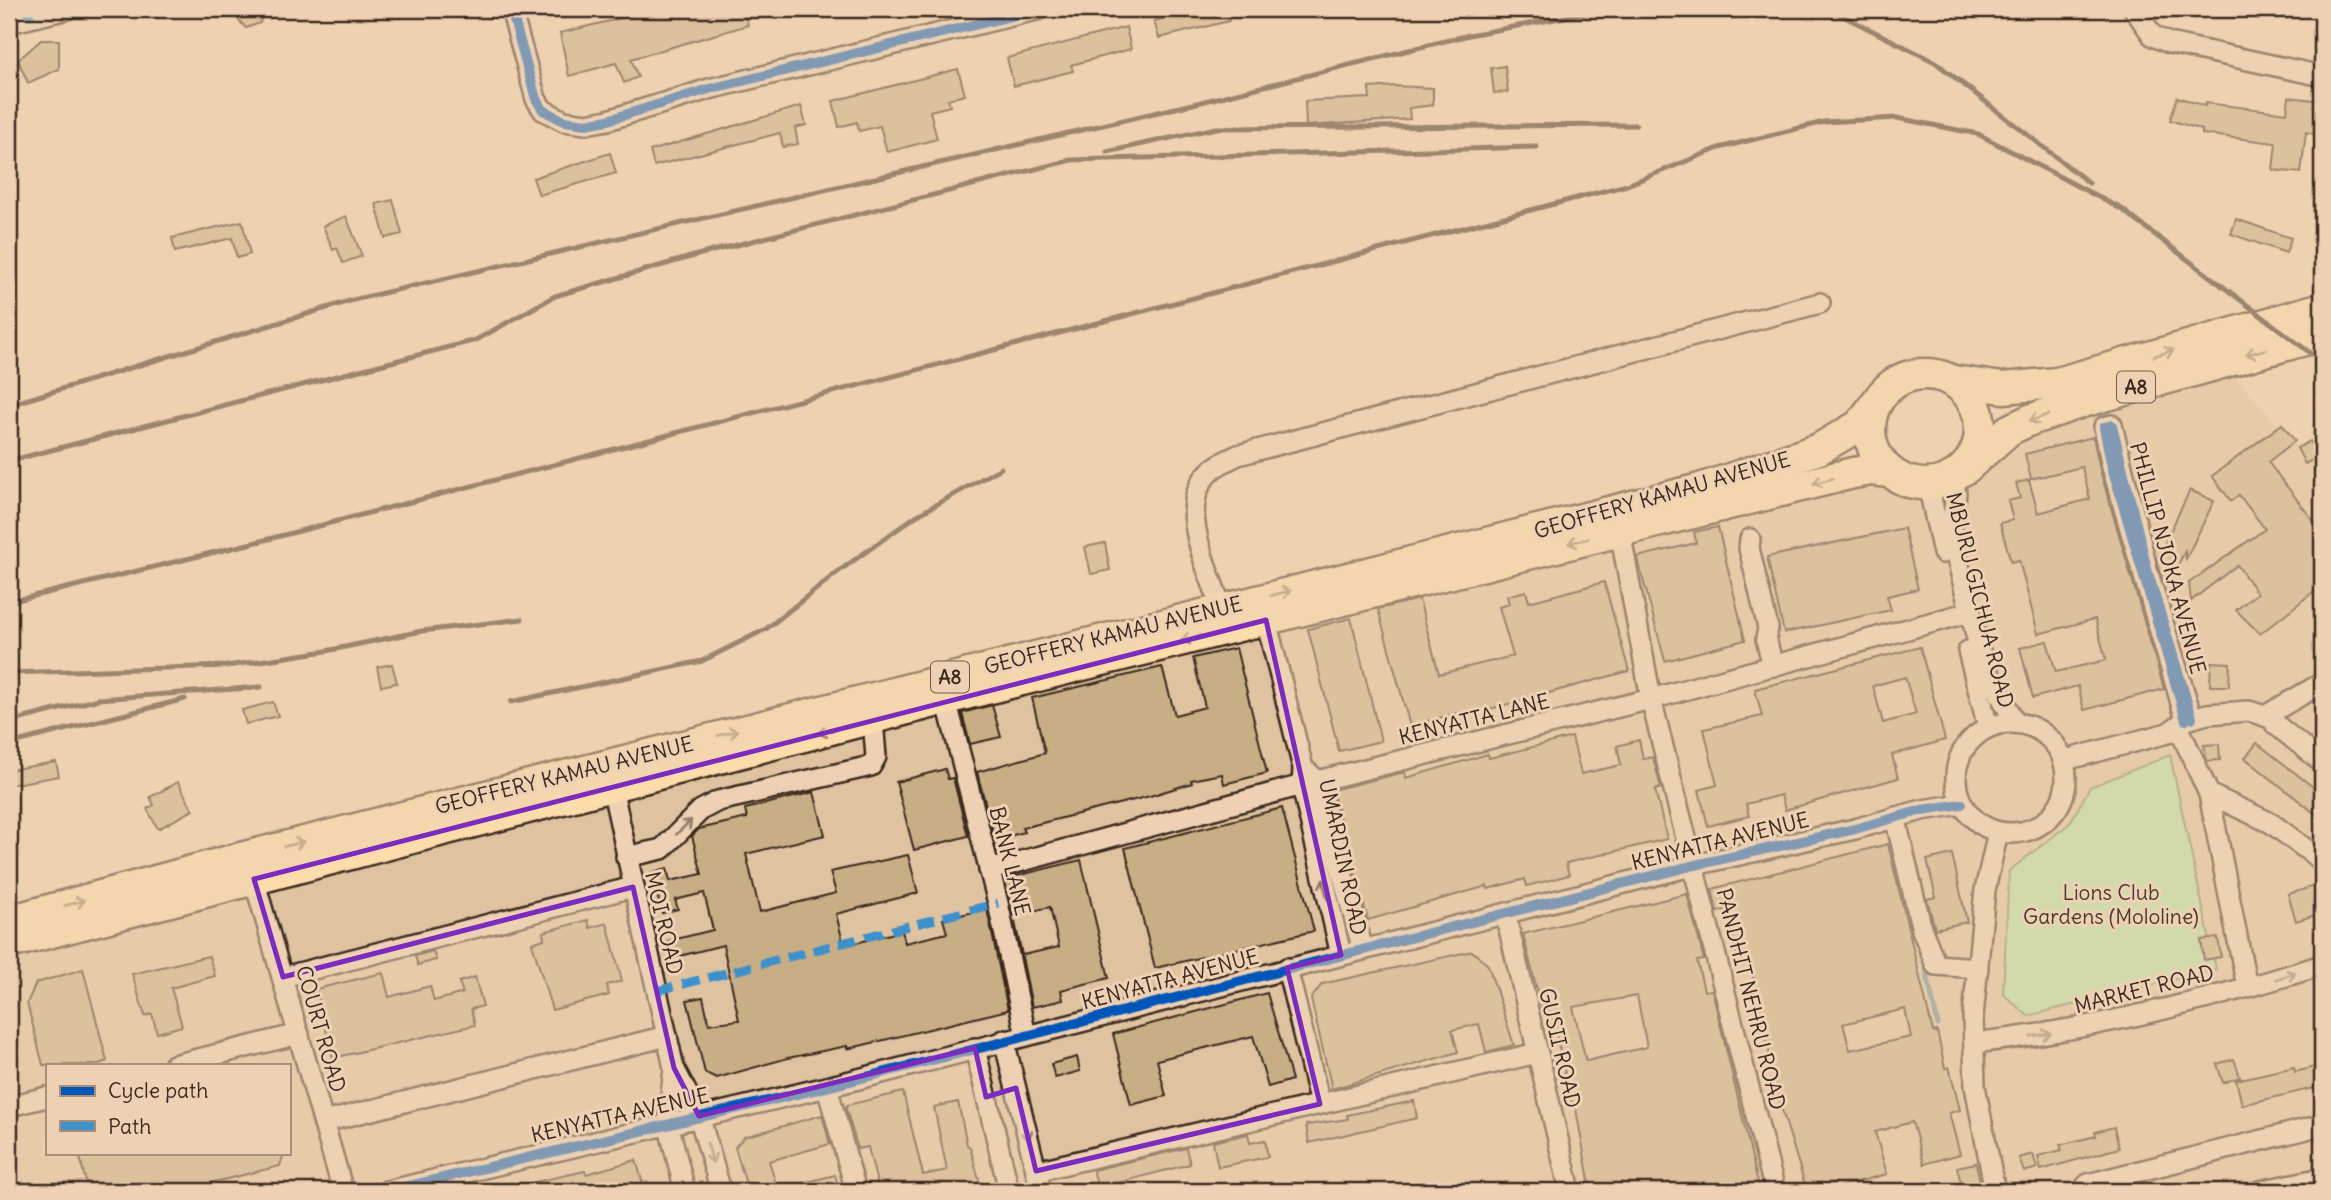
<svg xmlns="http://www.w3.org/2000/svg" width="2331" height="1200" font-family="Delius,sans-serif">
<rect width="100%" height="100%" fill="#edd1b1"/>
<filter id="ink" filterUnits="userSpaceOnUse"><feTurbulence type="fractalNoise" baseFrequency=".0143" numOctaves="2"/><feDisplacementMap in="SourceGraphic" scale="14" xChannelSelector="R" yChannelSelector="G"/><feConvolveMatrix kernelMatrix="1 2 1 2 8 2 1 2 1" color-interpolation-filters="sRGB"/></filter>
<g filter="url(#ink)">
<path fill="#dfc3a1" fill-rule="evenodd" d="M2223 363 2322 475V1191H9V946L1893 469 1922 484 1948 483 1989 447 1994 423ZM47 1065H289V1153H47Z"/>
<path fill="#b2e3a4" stroke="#768661" stroke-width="2" d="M2170 755 2216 969 2028 1016 2003 994 2009 871 2070 823 2090 787Z"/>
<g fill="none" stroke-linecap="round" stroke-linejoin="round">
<path stroke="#668995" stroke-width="5" d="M1923 956 1938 1025"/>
</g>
<g fill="#c8ae85" stroke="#3b2a1e" stroke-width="2" fill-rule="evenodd">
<path d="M228 9H264L260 23 246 28Z"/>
<path d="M659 9H743L748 25 631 59 638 77 624 83 616 63 569 76 560 33Z"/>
<path d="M1203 9H1226L1229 21 1159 38 1154 21Z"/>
<path d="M1126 27 1131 49 1071 65 1073 71 1014 86 1007 58Z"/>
<path d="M41 40H59V69L28 83 18 60Z"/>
<path d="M1505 66 1508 92 1494 93 1491 68Z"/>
<path d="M958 69 965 95 948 99 950 106 930 111 937 139 887 152 880 126 859 131 857 122 839 127 833 101Z"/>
<path d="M1395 86 1433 88V105L1409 108 1410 119 1306 126 1305 101 1370 98 1369 88Z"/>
<path d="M2177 97 2205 106 2206 103 2287 113 2289 97 2322 101V136L2306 132 2301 173 2273 170 2276 143 2202 134V130L2170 120Z"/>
<path d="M801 106 806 125 795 128 798 144 783 147 780 133 654 166 650 151Z"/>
<path d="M610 153 616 173 539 195 533 178Z"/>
<path d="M393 200 402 234 385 238 376 204Z"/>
<path d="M346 216 362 256 343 263 337 248 333 250 323 226Z"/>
<path d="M2236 219 2291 238 2286 253 2231 234Z"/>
<path d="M242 221 250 254 237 258 232 238 175 252 172 238Z"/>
<path d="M2282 424 2295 441 2268 462 2322 532V585L2260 634 2236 610 2257 593 2237 565 2191 601 2189 583 2265 529 2239 495 2231 501 2212 476Z"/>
<path d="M2093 437 2100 470 2164 689 2084 710 2078 686 2033 698 2020 648 2047 641 2056 672 2106 660 2095 619 2038 634 2019 560 2011 562 2000 523 2013 520 2008 501 2020 498 2016 483 2029 480 2038 513 2090 499 2082 467 2031 479 2025 454Z"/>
<path d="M2310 441 2318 457 2305 464 2297 448Z"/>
<path d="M2190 490 2214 501 2186 559 2185 551 2170 582 2162 579 2157 559Z"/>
<path d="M1718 527 1745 640 1665 661 1637 557 1696 543 1694 532Z"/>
<path d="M1904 528 1918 589 1887 596 1891 610 1784 633 1767 557Z"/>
<path d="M1105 543 1110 570 1091 574 1085 547Z"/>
<path d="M1604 582 1629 671 1457 718 1456 713 1410 726 1378 609 1419 599 1439 674 1513 656 1499 607 1509 604 1507 596 1526 591 1529 602Z"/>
<path d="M1351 618 1381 741 1339 751 1308 629Z"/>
<path d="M1920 647 1945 740 1892 755 1898 778 1785 810 1781 795 1746 804 1749 816 1708 826 1699 790 1717 785 1704 729 1762 716 1755 689ZM1905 677 1916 714 1883 723 1873 686Z"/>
<path d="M1236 648 1267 773 1224 784 1222 774 1191 780 1192 783 1150 796 1022 828 1024 832 995 840 977 772 1045 753 1032 698 1162 667 1175 715 1205 707 1193 658Z"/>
<path d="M2211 662 2230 663 2229 686H2210Z"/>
<path d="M392 664 397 683 381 686 377 667Z"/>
<path d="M273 702 278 716 246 724 242 710Z"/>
<path d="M992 705 1001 737 970 744 962 713Z"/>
<path d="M1572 737 1581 774 1621 765 1617 746 1639 740 1643 759 1653 757 1661 788 1655 790 1667 839 1566 863 1569 875 1527 886 1525 879 1488 889 1487 886 1368 920 1332 790 1405 772 1406 778 1488 754 1489 758Z"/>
<path d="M2257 743 2322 794V819L2245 758Z"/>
<path d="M2219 744 2220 760 2207 761 2204 745Z"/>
<path d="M56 762 59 776 9 785V770Z"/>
<path d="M945 769 948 779 953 778 968 836 914 850 896 782Z"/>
<path d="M178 782 193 810 158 829 147 809 154 805 150 797Z"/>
<path d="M814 792 825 835 746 854 760 912 836 893 830 872 908 855 918 893 836 914 844 946 902 931 905 943 947 933 943 919 987 909 1008 1010 847 1049V1046L788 1058 717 1078 705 1073 687 1000 703 997 709 1024 739 1020 723 945 672 958 668 941 713 930 704 893 675 900 678 909 662 913 651 873 667 868 670 881 702 874 692 836 699 829 747 818 745 809Z"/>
<path d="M1282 808 1314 931 1155 968 1125 848Z"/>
<path d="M1888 844 1933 1032 1937 1031 1945 1068 1949 1067 1960 1110 1949 1113 1960 1154 1924 1164 1912 1122 1875 1132 1887 1174 1842 1186 1844 1191H1807L1780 1104 1750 963 1740 965 1725 910 1717 912 1712 889ZM1905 1009 1911 1037 1850 1050 1843 1024Z"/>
<path d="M1952 854 1967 922 1935 929 1927 899 1936 897 1927 860Z"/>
<path d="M1081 860 1109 978 1061 990 1063 1000 1032 1007 1015 922 1022 955 1059 947 1050 907 1013 916 1004 879Z"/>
<path d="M2322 884V913L2296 921 2288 894Z"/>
<path d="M1687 894 1704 960 1697 961 1704 991 1712 990 1760 1191H1591L1575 1104 1572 1105 1551 1012 1543 1014 1523 934ZM1637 996 1647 1047 1586 1061 1573 1007Z"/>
<path d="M588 920 590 928 607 923 622 981 607 985 609 995 552 1010 532 943 544 939 543 932Z"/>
<path d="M2218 938 2221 957 2204 960 2201 940Z"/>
<path d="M433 951 436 960 418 965 415 956Z"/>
<path d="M1472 951 1488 965 1514 1045 1486 1052 1479 1024 1452 1030 1458 1052 1332 1089 1311 999 1322 984Z"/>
<path d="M209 956 215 976 171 988 182 1026 157 1033 152 1014 145 1016 132 974Z"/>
<path d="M83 969 107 1061 96 1065H43L27 1003 36 983Z"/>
<path d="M383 973 389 997 430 986 434 1001 463 993 459 982 475 977 483 1006 471 1009 475 1025 333 1058 316 989Z"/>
<path d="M1267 993 1292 1080 1268 1087 1253 1036 1157 1060 1166 1096 1131 1105 1113 1034Z"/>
<path d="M1077 1057 1080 1071 1055 1078 1051 1064Z"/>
<path d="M2234 1059 2240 1077 2223 1083 2217 1064Z"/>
<path d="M2322 1065V1086L2242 1105 2236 1080 2294 1067 2295 1072Z"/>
<path d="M903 1092 923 1175 947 1170 934 1107 958 1102 967 1145 970 1147 982 1191H879L868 1147 858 1149 846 1109 847 1105Z"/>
<path d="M1414 1101 1417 1118 1309 1143 1306 1125 1348 1119 1347 1115Z"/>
<path d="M822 1115 830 1144 769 1161 778 1191H748L735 1147 744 1137Z"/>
<path d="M2114 1127 2119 1148 2041 1170 2038 1156 2062 1150 2060 1145 2096 1136 2095 1132Z"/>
<path d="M1248 1134 1250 1143 1265 1140 1268 1157 1218 1167 1213 1142Z"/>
<path d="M1186 1148 1190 1164 1098 1188 1093 1170Z"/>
<path d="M79 1153H284L280 1166 177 1191H88Z"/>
<path d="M2033 1154 2037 1168 2024 1172 2019 1158Z"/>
<path d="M636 1160 645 1191H521V1185L585 1171 586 1174Z"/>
<path d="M1976 1163 1982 1191H1963L1957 1167Z"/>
<path d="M835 1175 840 1191H792L791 1186Z"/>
</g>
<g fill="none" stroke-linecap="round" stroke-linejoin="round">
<defs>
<g id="minor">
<path d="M511 9 536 99 543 110 564 121 586 124 608 120 709 89 1040 9"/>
<path d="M2134 9 2153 36 2169 43 2322 76"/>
<path d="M9 23 68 9"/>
<path d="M1952 478 1956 493 1951 534 1983 663 2015 722"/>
<path d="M1928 484 1943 553"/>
<path d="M1620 531 1651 699 1775 1191"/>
<path d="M1750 539 1749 548 1768 628 1766 639 1773 666"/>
<path d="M1221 607C1208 567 1172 501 1214 468 1221 463 1230 459 1238 455L1820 303"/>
<path d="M1266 620 1303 768 1302 786 1341 955"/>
<path d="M1968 651 1988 727"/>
<path d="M946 699 998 903 1026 1036"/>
<path d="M2265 716 2322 683"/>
<path d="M2186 720 2112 467 2104 427 2112 425 2148 573 2192 718"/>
<circle cx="2011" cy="778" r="55"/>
<path d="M2178 726 2209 794"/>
<path d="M2065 760 2168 733 2186 720 2207 714 2249 711 2274 719 2275 724 2322 762"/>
<path d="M1309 773 1317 781 1363 950"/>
<path d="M612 787 674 1068 699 1116 721 1191"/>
<path d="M1895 817 1922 930 1936 965 1978 968"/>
<path d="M626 857 662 849 701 810 718 801 871 766 876 757 873 719"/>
<path d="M989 870 1317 781 1651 699 1970 612"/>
<path d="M254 879 343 1191"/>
<path d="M1506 916 1570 1191"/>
<path d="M1287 968 1320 1104"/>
<path d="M283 977 633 887"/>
<path d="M2247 987 2209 794 2271 823 2322 861"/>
<path d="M1004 1040 1041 1191"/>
<path d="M1974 1043C2093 1030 2208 1001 2322 965"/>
<path d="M975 1048 1009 1191"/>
<path d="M174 1065 299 1034"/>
<path d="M674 1068 668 1123 685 1191"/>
<path d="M827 1087 856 1191"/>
<path d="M9 1106 47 1097"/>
<path d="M324 1122 667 1036"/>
<path d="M1036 1171 1537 1053"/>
<path d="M387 1191 827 1087 1695 865 1855 829 1922 810 1962 804"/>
<path d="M1995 1191 1975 1086 1973 1017 1985 890 1998 832"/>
<path d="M2082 1191 2088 1184 2322 1125"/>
<path d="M2259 1191 2322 1178"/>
</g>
<g id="highway">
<circle cx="1925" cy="429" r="55"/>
<path d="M1953 381 2003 388 2057 383 2322 308"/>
<path d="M1965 469 2009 430 2030 420 2079 403 2322 335"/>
<path d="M9 921 233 860 1700 489 1819 449 1860 425 1876 403"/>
<path d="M9 943 946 699 1853 473 1871 470 1890 472"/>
</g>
</defs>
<use href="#minor" stroke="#3b2a1e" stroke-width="24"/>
<use href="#highway" stroke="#3b2a1e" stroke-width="35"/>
<use href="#minor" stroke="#eed1b5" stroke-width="19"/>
<use href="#highway" stroke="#fddcac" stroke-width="30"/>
<g stroke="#3b2a1e" stroke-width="5">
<path d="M1829 9 1935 62 2089 183"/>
<path d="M1107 152 1216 128 1636 125"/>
<path d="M2116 205 2322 362"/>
<path d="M9 405 353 300 1197 103 1469 35 1609 9"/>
<path d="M9 461 476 340 555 296 701 254 1071 160 1537 147"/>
<path d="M9 602 261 541 1627 185 1719 148 1824 122 1897 118 1978 134 2125 211"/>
<path d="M9 673 227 666 326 651 422 631 522 619"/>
<path d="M511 702 702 661 766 629 839 571 916 516 1001 468"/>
<path d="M9 722 99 699 261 687"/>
<path d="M9 744 185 699"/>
</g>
<g stroke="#3e90ca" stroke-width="9" stroke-dasharray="18 9" stroke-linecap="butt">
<path d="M28 9 30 18"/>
<path d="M656 991 998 903"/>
</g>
<defs>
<g id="cycleway">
<path d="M511 9 536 99 543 110 564 121 586 124 608 120 709 89 1040 9"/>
<path d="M2186 720 2112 467 2104 427 2112 425 2148 573 2192 718"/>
<path d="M387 1191 827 1087 1695 865 1855 829 1922 810 1962 804"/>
</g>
</defs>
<use href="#cycleway" stroke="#eed1b5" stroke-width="15"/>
<use href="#cycleway" stroke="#0057b8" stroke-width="10"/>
</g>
<defs><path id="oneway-shaft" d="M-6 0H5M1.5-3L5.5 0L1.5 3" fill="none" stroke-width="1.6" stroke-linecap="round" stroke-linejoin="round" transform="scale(1.75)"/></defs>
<g stroke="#9c8365">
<use href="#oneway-shaft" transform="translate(2256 352) rotate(165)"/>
<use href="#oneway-shaft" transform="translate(2164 353) rotate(-17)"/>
<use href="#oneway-shaft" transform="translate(2039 418) rotate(160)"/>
<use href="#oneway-shaft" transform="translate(1823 481) rotate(165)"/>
<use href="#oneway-shaft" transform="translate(1578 541) rotate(165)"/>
<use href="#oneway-shaft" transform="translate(1281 593) rotate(-14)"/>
<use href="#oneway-shaft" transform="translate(1191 638) rotate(166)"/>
<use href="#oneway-shaft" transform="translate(828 731) rotate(165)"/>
<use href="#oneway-shaft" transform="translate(728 733) rotate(-14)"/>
<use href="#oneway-shaft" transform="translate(294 844) rotate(-14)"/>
<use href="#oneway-shaft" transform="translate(75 903) rotate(-15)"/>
</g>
<g stroke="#947e6a">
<use href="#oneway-shaft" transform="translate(684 827) rotate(-44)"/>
<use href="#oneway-shaft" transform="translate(1325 889) rotate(-103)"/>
<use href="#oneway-shaft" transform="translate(2286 976) rotate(-17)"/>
<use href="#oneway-shaft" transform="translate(2041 1035) rotate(-8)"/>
<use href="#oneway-shaft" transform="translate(1026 1130) rotate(76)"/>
<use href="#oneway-shaft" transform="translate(710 1153) rotate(74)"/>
</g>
</g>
<path d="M0 0H2331V1200H0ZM1266 620 1341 955 1287 968 1320 1104 1036 1171 1016 1088 986 1097 975 1048 699 1116 674 1068 633 887 283 977 254 879Z" fill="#edd1b1" fill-opacity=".55" fill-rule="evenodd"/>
<path fill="none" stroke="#7b2cbf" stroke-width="5" stroke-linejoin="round" d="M1266 620 1341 955 1287 968 1320 1104 1036 1171 1016 1088 986 1097 975 1048 699 1116 674 1068 633 887 283 977 254 879Z"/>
<g text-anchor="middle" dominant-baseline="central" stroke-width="6" stroke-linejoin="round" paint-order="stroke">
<g fill="#eed1b5" stroke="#715c4b" stroke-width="2">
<rect x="2117" y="371.5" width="38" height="31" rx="5"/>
<rect x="931" y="661.5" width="38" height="31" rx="5"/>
</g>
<g font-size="19" font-weight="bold" fill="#3b2a1e">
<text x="2136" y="387">A8</text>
<text x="950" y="677">A8</text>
</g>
<g font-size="21" fill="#3b2a1e" stroke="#eed1b5">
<text transform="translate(1662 495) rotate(-16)">GEOFFERY KAMAU AVENUE</text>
<text transform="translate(2168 558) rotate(75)">PHILLIP NJOKA AVENUE</text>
<text transform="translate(1980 600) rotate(76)">MBURU GICHUA ROAD</text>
<text transform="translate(1113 635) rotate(-14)">GEOFFERY KAMAU AVENUE</text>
<text transform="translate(1474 719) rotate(-14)">KENYATTA LANE</text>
<text transform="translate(564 775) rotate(-14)">GEOFFERY KAMAU AVENUE</text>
<text transform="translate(1720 841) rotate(-14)">KENYATTA AVENUE</text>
<text transform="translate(1343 857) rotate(78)">UMARDIN ROAD</text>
<text transform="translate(1010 861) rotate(76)">BANK LANE</text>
<text transform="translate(664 923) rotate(77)">MOI ROAD</text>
<text transform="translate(1170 979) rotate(-15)">KENYATTA AVENUE</text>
<text transform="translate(2144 989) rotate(-14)">MARKET ROAD</text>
<text transform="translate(1751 999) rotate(76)">PANDHIT NEHRU ROAD</text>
<text transform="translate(321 1029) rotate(74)">COURT ROAD</text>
<text transform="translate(1560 1048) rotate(77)">GUSII ROAD</text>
<text transform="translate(620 1115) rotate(-13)">KENYATTA AVENUE</text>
</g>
<g font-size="21" fill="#473c2b" stroke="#eed1b5">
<text x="2111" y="892">Lions Club<tspan x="2111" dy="24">Gardens (Mololine)</tspan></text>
</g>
</g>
<rect width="2331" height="1200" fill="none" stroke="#eed1b5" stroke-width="35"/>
<rect x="18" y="18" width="2296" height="1165" fill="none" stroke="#3b2a1e" stroke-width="2.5" filter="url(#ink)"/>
<rect x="46" y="1064" width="245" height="91" fill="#eed1b5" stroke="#a68e79" stroke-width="2"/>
<rect x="60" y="1086" width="35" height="10" fill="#0057b8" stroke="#a68e79" stroke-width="2"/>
<text x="108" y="1098" font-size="21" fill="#3b2a1e">Cycle path</text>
<rect x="60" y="1121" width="35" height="10" fill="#3e90ca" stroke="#a68e79" stroke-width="2"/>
<text x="108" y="1134" font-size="21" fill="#3b2a1e">Path</text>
</svg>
